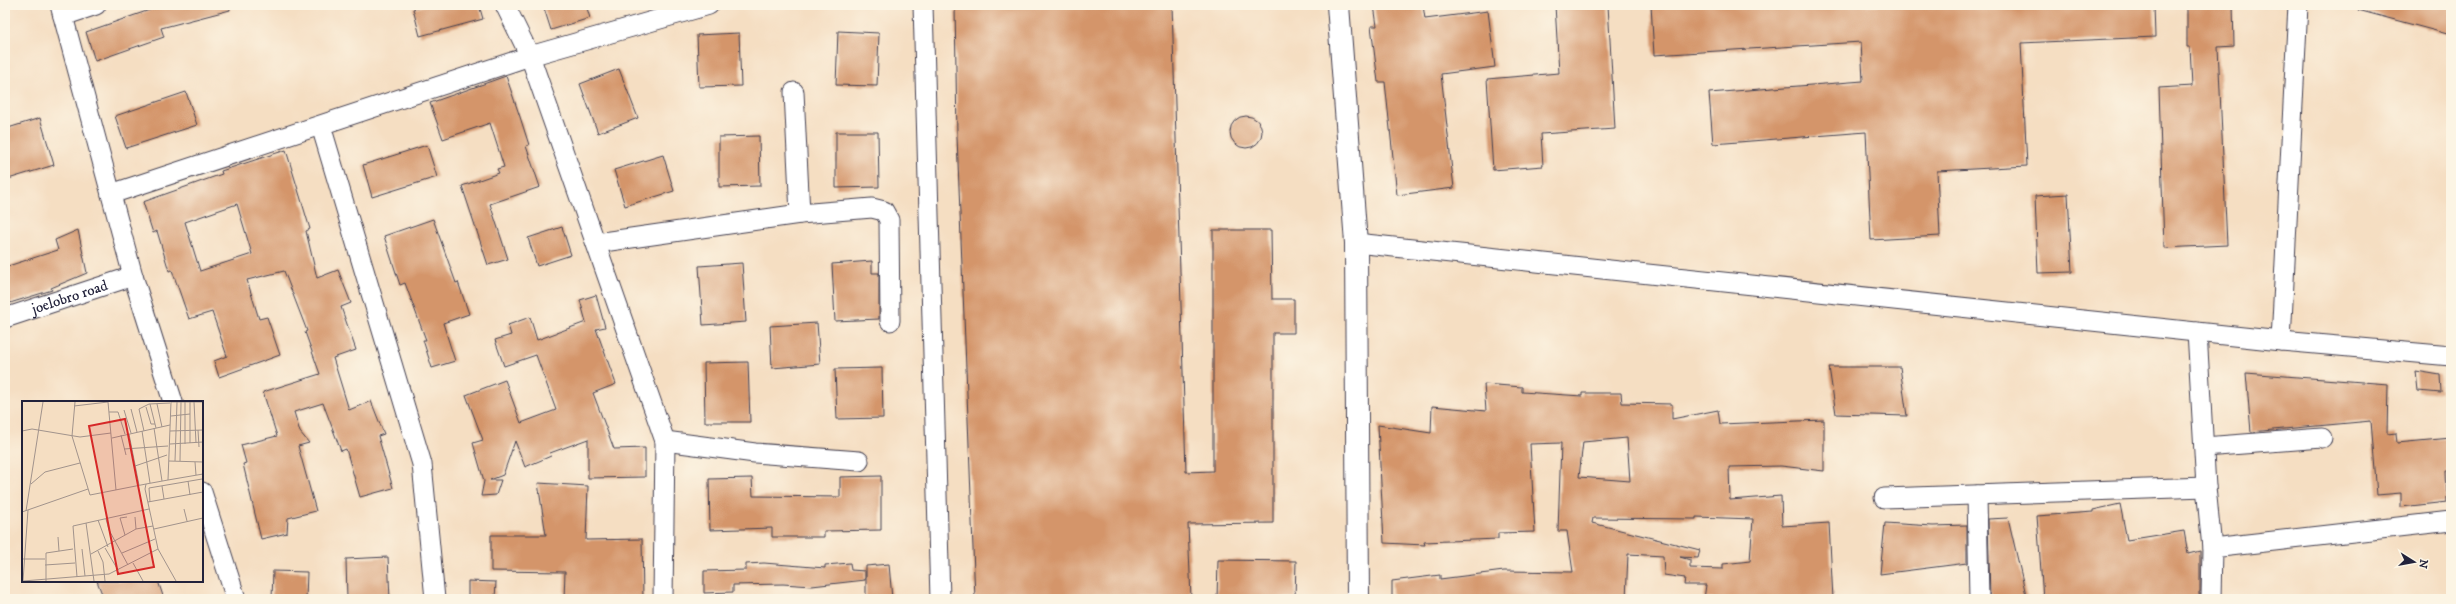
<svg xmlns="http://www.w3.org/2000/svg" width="2456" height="604" font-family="'IM FELL DW Pica',serif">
<rect width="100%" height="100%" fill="#fcf5e5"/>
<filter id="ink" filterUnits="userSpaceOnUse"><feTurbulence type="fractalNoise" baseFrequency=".025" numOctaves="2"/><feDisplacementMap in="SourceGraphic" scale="8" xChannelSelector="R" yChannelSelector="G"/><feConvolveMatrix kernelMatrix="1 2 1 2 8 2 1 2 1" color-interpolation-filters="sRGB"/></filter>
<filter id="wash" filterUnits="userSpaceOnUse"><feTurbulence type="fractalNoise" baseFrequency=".012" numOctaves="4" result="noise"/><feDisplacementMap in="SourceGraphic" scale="16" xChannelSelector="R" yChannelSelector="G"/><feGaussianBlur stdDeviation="0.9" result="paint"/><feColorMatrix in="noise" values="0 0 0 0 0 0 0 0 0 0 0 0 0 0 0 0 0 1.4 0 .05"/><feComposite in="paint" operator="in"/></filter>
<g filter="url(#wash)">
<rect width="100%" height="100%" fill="#f5dec2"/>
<g id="blocks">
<g fill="#d4956b" fill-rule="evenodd">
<path d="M164 5H229L230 10 161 28 164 37 95 61 86 32Z"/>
<path d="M427 5H479L483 19 420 36 413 9Z"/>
<path d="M543 5H586L590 18 551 30Z"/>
<path d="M955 5H1172L1186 472 1213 471V230H1271L1272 299H1294V333H1273V523L1188 524 1191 599H975L957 136Z"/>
<path d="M1374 5H1423L1425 19 1488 11 1495 67 1441 74 1454 188 1397 195 1385 82H1378L1371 26H1377Z"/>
<path d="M1555 5H1608L1615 129 1541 134 1543 166 1493 170 1487 79 1559 73Z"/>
<path d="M1651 5H2154L2155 37 2021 43 2027 166 1937 171 1940 236 1871 240 1866 132 1713 144 1709 93 1863 81 1861 42 1654 55Z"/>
<path d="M2187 5H2233L2234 46 2218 47 2227 245 2164 248 2159 88 2192 86 2190 47H2187Z"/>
<path d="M2359 5H2451V35L2358 10Z"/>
<path d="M838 31 879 33 877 86 836 85Z"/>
<path d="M739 33 741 86 699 87 697 35Z"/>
<path d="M619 69 638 118 598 133 580 84Z"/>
<path d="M506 76 520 117 529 145 526 146 540 187 490 204 508 259 488 265 462 186 499 173 497 169 504 167 490 123 443 139 430 103Z"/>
<path d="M186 92 197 125 126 148 115 116Z"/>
<circle cx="1246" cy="132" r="16"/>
<path d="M40 118 54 165 5 180V129Z"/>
<path d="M836 132H878L879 187 836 188Z"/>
<path d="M759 136 760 186 719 187V137Z"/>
<path d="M427 145 437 177 372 197 363 165Z"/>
<path d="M286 150 310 229 306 231 317 278 338 270 351 303 341 307 356 350 333 358 349 410 371 401 384 434 378 436 393 488 360 497 346 449 341 451 323 403 294 412 300 432 309 443 298 446 316 511 288 518 287 533 261 539 243 464 246 463 241 445 277 436 263 392 320 374 305 332 307 331 284 271 247 280 259 319 267 317 280 355 219 377 214 361 227 356 212 312 189 319 172 270 169 271 157 231 153 233 143 202 222 174 221 171ZM237 204 252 254 200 271 185 222Z"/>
<path d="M663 155 674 191 625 206 614 170Z"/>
<path d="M2068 194 2072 272 2038 273 2035 196Z"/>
<path d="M433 219 456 283 458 282 469 314 443 323 455 361 432 368 423 340H426L405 283 400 285 384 236Z"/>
<path d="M562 227 571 255 537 266 528 238Z"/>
<path d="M78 230 87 273 51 288 52 290 10 303 5 287V267L58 250 55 240Z"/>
<path d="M872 261V273H879V319L835 321 832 264Z"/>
<path d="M742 263 746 322 703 325 699 266Z"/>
<path d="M596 295 605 327 596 329 616 384 593 393 614 449 645 448V477L588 478V439L550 453 551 456 525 467 515 441 503 475 490 480H501L496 495 481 496 484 481 473 443 483 440 466 395 505 380 521 423 556 410 536 355 504 366 495 340 511 335 508 325 530 317 537 340 586 322 580 300Z"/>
<path d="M817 323 820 364 772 368 770 326Z"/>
<path d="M748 362 750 422H705L704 363Z"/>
<path d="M1829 367H1900L1907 416 1836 414Z"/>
<path d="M882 368 883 418 837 419 835 369Z"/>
<path d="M2416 371 2440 375 2441 393 2418 391Z"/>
<path d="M2246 373 2388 384 2387 434 2396 433 2397 443 2451 438V470H2446L2447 502 2401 507V493L2377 495 2371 421 2251 432Z"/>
<path d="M1484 384 1522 387V392L1582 396V393H1621L1622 403 1672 404V419L1718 410 1720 424 1824 420V471L1781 466 1729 467 1730 500 1781 496 1782 526 1829 523 1833 599H1704L1706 585H1684L1685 578 1664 575 1663 556 1628 554 1626 599H1392V581L1440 575V579L1504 571 1573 572 1567 531H1558L1561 443 1530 444 1535 532 1498 533V539L1424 542 1425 545 1384 543 1378 425 1431 433 1432 406 1486 411ZM1627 438 1630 481 1579 477 1583 442ZM1696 517 1753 519 1750 561 1723 564V569L1690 568V560L1680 557 1698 558 1700 550 1592 523 1593 518 1696 519Z"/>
<path d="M881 476V530L824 531V537H772V528L710 530 709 479 752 478 753 496 840 497V477Z"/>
<path d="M538 483 588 486 586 540 642 539 643 599H564L565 572 491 571V535H546Z"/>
<path d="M2120 504 2127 540 2184 531 2188 554 2200 551V599H2043L2037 516 2093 512V510Z"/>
<path d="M2008 518 2027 599H1990L1988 519Z"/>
<path d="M1885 523 1933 526 1967 525V563L1880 574Z"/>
<path d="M388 557 390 599H347L346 559Z"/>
<path d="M1218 560 1296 561 1295 599H1217Z"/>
<path d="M764 563 825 568V565L850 563 851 570 865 571V580L812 586 783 584 733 585V592L704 593V571L746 570V564Z"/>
<path d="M889 564 892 599H866V566Z"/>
<path d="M273 571 307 572 306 599H272Z"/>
<path d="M97 581H158L164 599H104Z"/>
<path d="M468 581 496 582 495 599H468Z"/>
</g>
</g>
</g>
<g filter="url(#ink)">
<use href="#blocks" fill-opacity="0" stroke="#423e4f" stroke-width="1"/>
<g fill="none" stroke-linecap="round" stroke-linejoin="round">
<defs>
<g id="minor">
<path d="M60 5 133 276 173 402"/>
<path d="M505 5 530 56 665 441 663 599"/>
<path d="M923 5 940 599"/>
<path d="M63 16 96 5"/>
<path d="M794 92 800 214"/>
<path d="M321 126 422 464 435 599"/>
<path d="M111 194 530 56 709 5"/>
<path d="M596 243 800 214 872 208 884 211 889 220 890 321"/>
<path d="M1356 243 2281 341 2451 356"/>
<path id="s1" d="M5 318 133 276"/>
<path d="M2197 332 2206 487 2212 548 2211 599"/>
<path d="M2281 341 2298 5"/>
<path d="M665 441 755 453 859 461"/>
<path d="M2204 447 2322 438"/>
<path d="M202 492 236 599"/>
<path d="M1977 495 1979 599"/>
<path d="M1884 498 2206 487"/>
<path d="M2212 548 2451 521"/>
</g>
<path id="tertiary" d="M1338 5 1356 243 1358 599"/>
</defs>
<use href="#minor" stroke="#423e4f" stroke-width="21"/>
<use href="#tertiary" stroke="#423e4f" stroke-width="24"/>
<use href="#minor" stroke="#fff" stroke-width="19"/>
<use href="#tertiary" stroke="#fff" stroke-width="22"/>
</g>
</g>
<g text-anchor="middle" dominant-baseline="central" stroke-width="4" stroke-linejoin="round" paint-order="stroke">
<g font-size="15" fill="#22223b" stroke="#fcf5e5">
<text stroke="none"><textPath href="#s1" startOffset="68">joelobro road</textPath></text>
</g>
</g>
<g transform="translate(22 401)">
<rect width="181" height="181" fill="#f5dec2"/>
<path fill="none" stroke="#a1938c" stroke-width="1" d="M53 1 50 35 68 94 124 83M86 1 94 89M149 1H181M149 1 146 79 124 83 123 88 136 148 154 180M168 1V42M172 1 174 42M128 3 134 27M135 3 140 26M52 5 86 1M124 6 129 23H133M109 8 115 31M102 9 109 32M87 11H96L103 33M149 15 168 13M132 27 140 80M176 29 177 46M0 30 10 28 58 36 89 32M120 30 128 82M122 30 117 8 127 3 148 2M148 30 181 29M107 33 117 84M99 34 104 54M90 37 148 24M148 43 181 41M163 43V1M102 48 146 45M147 60 181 61M153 60 155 1M158 60 159 1M173 61 174 74M113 65 145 54M146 79 181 73M166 80 168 94M9 83 23 71 58 62M140 85 142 98M126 101 181 91M128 101 127 87 180 78M162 108 165 120M4 110 21 1M0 111 66 88M113 116 114 128M84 118 87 129 106 164M76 119 86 146M64 122 72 180M132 128 181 117M103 134 98 117 105 116M36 136 37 150M83 147 96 169M60 148 63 175M76 150 81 161 83 180M100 152 133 138M69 153 114 128 131 125M1 158H23M111 162 121 180M23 164 53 162M55 176 51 125 127 108M1 180 87 173 136 148M1 180 6 109M24 180V152L51 148"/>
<path fill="#d62828" fill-opacity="0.15" stroke="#d62828" stroke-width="2" d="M103 18 132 166 96 173 67 25Z"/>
<rect width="181" height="181" fill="none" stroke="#22223b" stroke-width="2"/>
</g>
<rect width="2456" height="604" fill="none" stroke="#fcf5e5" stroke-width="20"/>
<g transform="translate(2414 562) rotate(101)" stroke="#fcf5e5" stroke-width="3" paint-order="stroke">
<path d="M0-3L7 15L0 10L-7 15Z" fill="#22223b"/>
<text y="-6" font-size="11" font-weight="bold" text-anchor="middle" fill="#22223b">N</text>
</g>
</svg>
